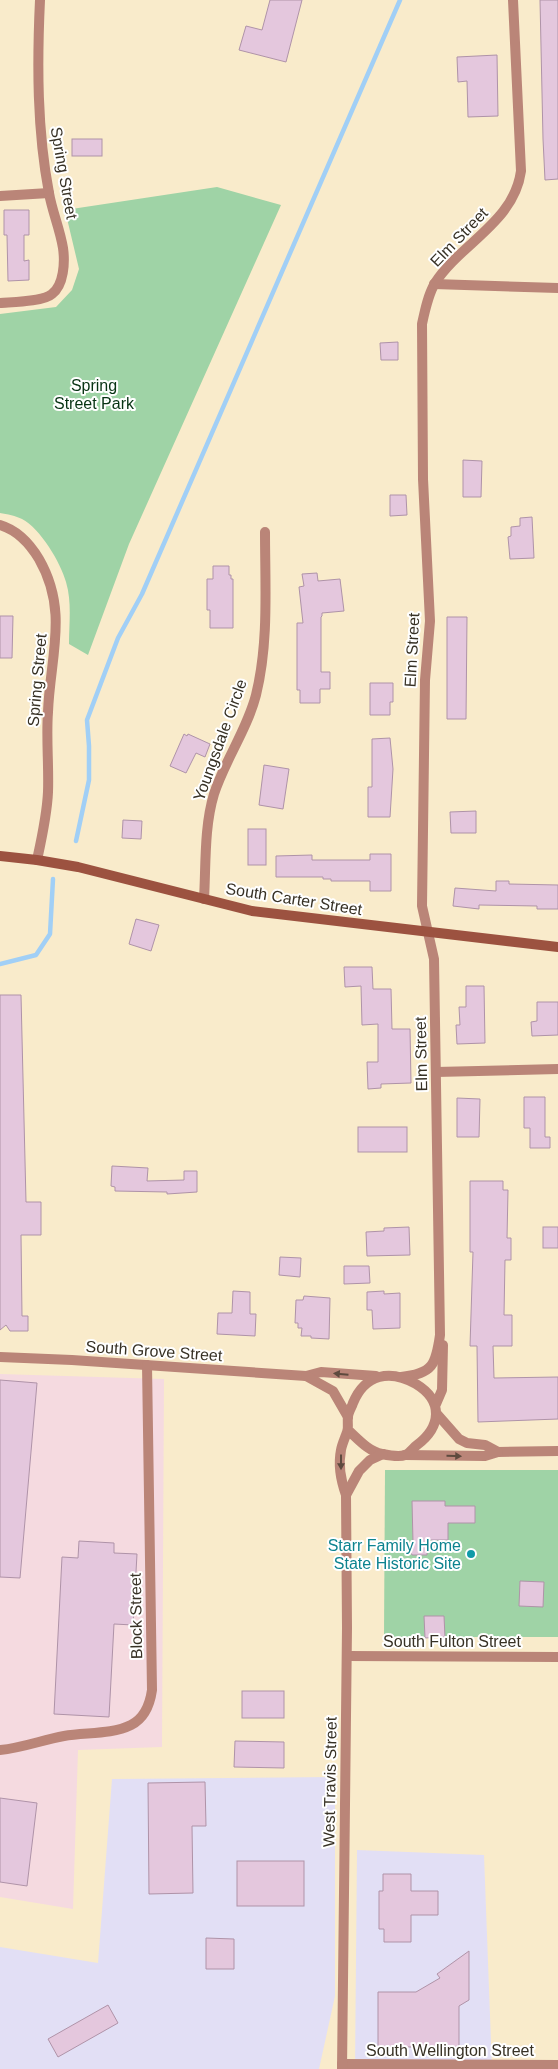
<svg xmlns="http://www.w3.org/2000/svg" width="558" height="2069" font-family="Arial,sans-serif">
<rect width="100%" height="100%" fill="#f9ebcb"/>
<g fill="#e2dff5">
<path d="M335 1777V1996L319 2069H0V1947L98 1963 112 1779Z"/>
<path d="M357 1850 484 1855 492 2069H355Z"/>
</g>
<path fill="#f5dae0" d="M0 1374 164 1379 162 1747 78 1750 73 1909 0 1897Z"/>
<g fill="#9fd3a6">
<path d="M217 187 281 205 129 544 88 655 69 644C69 623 72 602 66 582 61 563 40 528 22 519 16 516 7 514 0 513V314L56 307 72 290 79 269 65 210Z"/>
<path d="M385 1470H558V1637H384Z"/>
</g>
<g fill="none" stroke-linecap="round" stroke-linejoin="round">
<g stroke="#a1cff6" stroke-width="4.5">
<path d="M76 841 89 780V746L87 720 118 638 142 594 400 0"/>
<path d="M0 964 36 955 50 934 53 879"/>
</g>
</g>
<g fill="#e4c7dd" stroke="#af93a8">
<path d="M270 0H302L286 62 239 50 246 26 262 30Z"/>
<path d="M540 0H558V179L545 180 543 139Z"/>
<path d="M497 55 498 116 468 117 467 81 458 82 457 57Z"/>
<rect x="72" y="139" width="30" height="17"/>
<path d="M4 210H29V235H24V261L29 260V280L8 281 7 235H4Z"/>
<path d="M398 342V360H381L380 343Z"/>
<path d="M463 460 482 461 481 497H463Z"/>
<path d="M390 495H406L407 515 390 516Z"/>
<path d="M532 517 534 558 510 559 508 537 511 536V527L520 526V518Z"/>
<path d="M213 566H229V575H231V579H233V628H210V610H207V579H213Z"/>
<path d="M317 573 318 581 340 579 344 611 322 613V616L321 617V672H330V689H320V703H300V690H297V623H303L299 587 304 586 302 574Z"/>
<path d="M0 616H13L12 658H0Z"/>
<path d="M447 617H467L466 719H447Z"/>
<path d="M370 683H393V702H390V715H370Z"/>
<path d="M184 734 187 736 188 734 210 744 205 757 196 753 186 773 170 766Z"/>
<path d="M390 738 393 769 390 817H368V787H372V739Z"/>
<path d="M264 765 289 769 283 809 259 805Z"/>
<path d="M476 811V833H451L450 812Z"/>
<path d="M123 820 142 821 141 839 122 838Z"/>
<rect x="248" y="829" width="18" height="36"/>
<path d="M370 854H391V891H370V881H331V879H323V877H276V856L312 855V860H370Z"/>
<path d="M496 881H509V884L558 885V909H537V906L479 905V909L453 906 455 888 496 891Z"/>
<path d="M136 919 159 925 151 951 129 944Z"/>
<path d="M344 967H372L373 989H391L392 1029H410L411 1083 381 1084V1088L368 1089 367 1062H378V1024L362 1025 361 986 345 987Z"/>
<path d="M466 986H484L485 1043 457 1044 456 1025H460L459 1007H466Z"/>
<path d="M0 995H21L26 1202H41V1235H21L22 1316H28V1331H10L6 1325 0 1330Z"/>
<path d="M537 1002H558V1035L532 1036 531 1022 537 1021Z"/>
<path d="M524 1097H545V1137H550V1148H530V1128H524Z"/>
<path d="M457 1098 480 1099 479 1137H457Z"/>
<rect x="358" y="1127" width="49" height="25"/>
<path d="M112 1166 148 1168 147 1181 184 1180V1171H197V1192L167 1194V1192L115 1191V1187L111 1186Z"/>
<path d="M470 1181H503V1190H508L507 1238H511V1260H505L504 1315H512V1346H493L494 1378 558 1377V1419L478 1422 477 1346H470L473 1252H470Z"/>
<path d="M409 1227 410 1255 367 1256 366 1232 384 1231V1228Z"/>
<rect x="543" y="1227" width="15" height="21"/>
<path d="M280 1257 301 1258 300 1277 279 1275Z"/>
<path d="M344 1266H369L370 1283 344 1284Z"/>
<path d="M233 1291 250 1292V1314H256L255 1336 217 1334 218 1313H232Z"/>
<path d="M384 1291V1294L400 1293V1328L373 1329 372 1310H367V1292Z"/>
<path d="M304 1296 330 1298 329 1339 311 1338V1336H301L302 1328H298V1323H295L296 1300H303Z"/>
<path d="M0 1380 37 1383 20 1578 0 1577Z"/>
<path d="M412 1501H445V1506H475V1523H448V1540H427V1555H412L409 1547 413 1542Z"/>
<path d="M79 1541 114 1543V1553L137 1554 133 1625 114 1624 109 1717 54 1714 62 1557 78 1558Z"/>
<path d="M520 1581 544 1582 543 1607 519 1606Z"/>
<path d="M424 1616H444L445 1637 425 1638Z"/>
<rect x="242" y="1691" width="42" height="27"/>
<path d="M235 1741 284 1742V1768L234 1767Z"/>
<path d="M205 1782 206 1826H192L193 1893 149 1894 148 1783Z"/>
<path d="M0 1798 37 1803 27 1886 0 1882Z"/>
<rect x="237" y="1861" width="67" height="45"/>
<path d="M383 1874H411V1891H438V1915H411V1942H384V1929H379V1891H383Z"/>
<path d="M206 1938 234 1939V1969H206Z"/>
<path d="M469 1951V2000L459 2006V2047H378V1992H416L440 1978 437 1974Z"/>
<path d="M108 2005 118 2023 58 2057 48 2039Z"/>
</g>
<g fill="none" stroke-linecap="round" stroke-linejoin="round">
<g stroke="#ba8578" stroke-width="10">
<path d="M0 196 49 193"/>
<path d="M434 284 558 288"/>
<path d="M0 303C12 302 43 302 52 294 64 285 65 262 63 248 60 229 52 211 49 193 37 130 37 64 40 0"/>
<path d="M0 525C17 530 30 544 39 559 69 611 50 657 48 712 46 738 49 765 48 792 47 815 42 837 37 860"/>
<path d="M204 899C206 865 204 827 214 794 225 760 247 730 256 695 269 642 265 586 265 532"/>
<path d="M436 1072 558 1069"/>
<path d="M0 1357 72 1360 306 1376 321 1372 376 1376"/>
<path d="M306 1376 333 1391 348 1417"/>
<path d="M401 1377C433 1374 436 1364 440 1335L434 959 422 906 425 680 430 621 423 479 422 324C425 310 428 295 435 283 461 243 514 222 521 171L513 0"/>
<path d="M436 1404 442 1390 443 1345"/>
<path d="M498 1452 558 1451"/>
<path d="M405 1455 485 1456 498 1452 485 1445 467 1443 459 1439 437 1414"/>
<path d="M346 1495C341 1481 338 1465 341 1450 342 1444 345 1438 347 1432 349 1427 347 1422 348 1417 348 1412 352 1407 353 1403 365 1374 390 1369 416 1384 444 1401 441 1427 417 1445 413 1448 409 1454 405 1455 400 1457 387 1455 382 1454 368 1451 358 1439 348 1430"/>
<path d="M347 1656 558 1657"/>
<path d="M0 1750C22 1748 42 1740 64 1736 85 1732 111 1735 131 1725 145 1718 150 1704 152 1690L147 1365"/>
<path d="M342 2064 558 2065"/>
<path d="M342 2069 347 1628 346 1495 359 1471 370 1460 383 1454"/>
</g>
<path stroke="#9c5240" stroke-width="10" d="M0 856 37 860 78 867 252 911 558 947"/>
</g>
<defs><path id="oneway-solid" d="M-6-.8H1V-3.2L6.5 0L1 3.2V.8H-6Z" transform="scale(1.25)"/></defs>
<g fill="#5e4a3e">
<use href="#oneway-solid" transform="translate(341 1374) rotate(-175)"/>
<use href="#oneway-solid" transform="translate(454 1456) rotate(1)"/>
<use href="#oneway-solid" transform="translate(341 1462) rotate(90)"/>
</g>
<circle fill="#0f9aa8" stroke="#fff" stroke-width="2" cx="471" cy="1554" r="5"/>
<g text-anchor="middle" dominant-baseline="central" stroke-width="4" stroke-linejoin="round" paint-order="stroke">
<g font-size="16" fill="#373125" stroke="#fff">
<text transform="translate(64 173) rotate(80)">Spring Street</text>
<text transform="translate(459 237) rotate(-46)">Elm Street</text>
<text transform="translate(412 650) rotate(-87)">Elm Street</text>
<text transform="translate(37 680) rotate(-85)">Spring Street</text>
<text transform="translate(220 740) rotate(-70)">Youngsdale Circle</text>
<text transform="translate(294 899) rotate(9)">South Carter Street</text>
<text transform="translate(421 1054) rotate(-91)">Elm Street</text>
<text transform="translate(154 1351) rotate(4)">South Grove Street</text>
<text transform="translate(136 1616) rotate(-91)">Block Street</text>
<text x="452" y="1641">South Fulton Street</text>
<text transform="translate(330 1782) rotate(-89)">West Travis Street</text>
<text x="450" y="2050">South Wellington Street</text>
</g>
<g font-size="16" fill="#073313" stroke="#fff">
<text x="94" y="385">Spring<tspan x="94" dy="18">Street Park</tspan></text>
</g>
<g font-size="16" fill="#0d838f" stroke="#fff" text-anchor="end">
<text x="461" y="1545">Starr Family Home<tspan x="461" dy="18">State Historic Site</tspan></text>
</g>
</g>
</svg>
